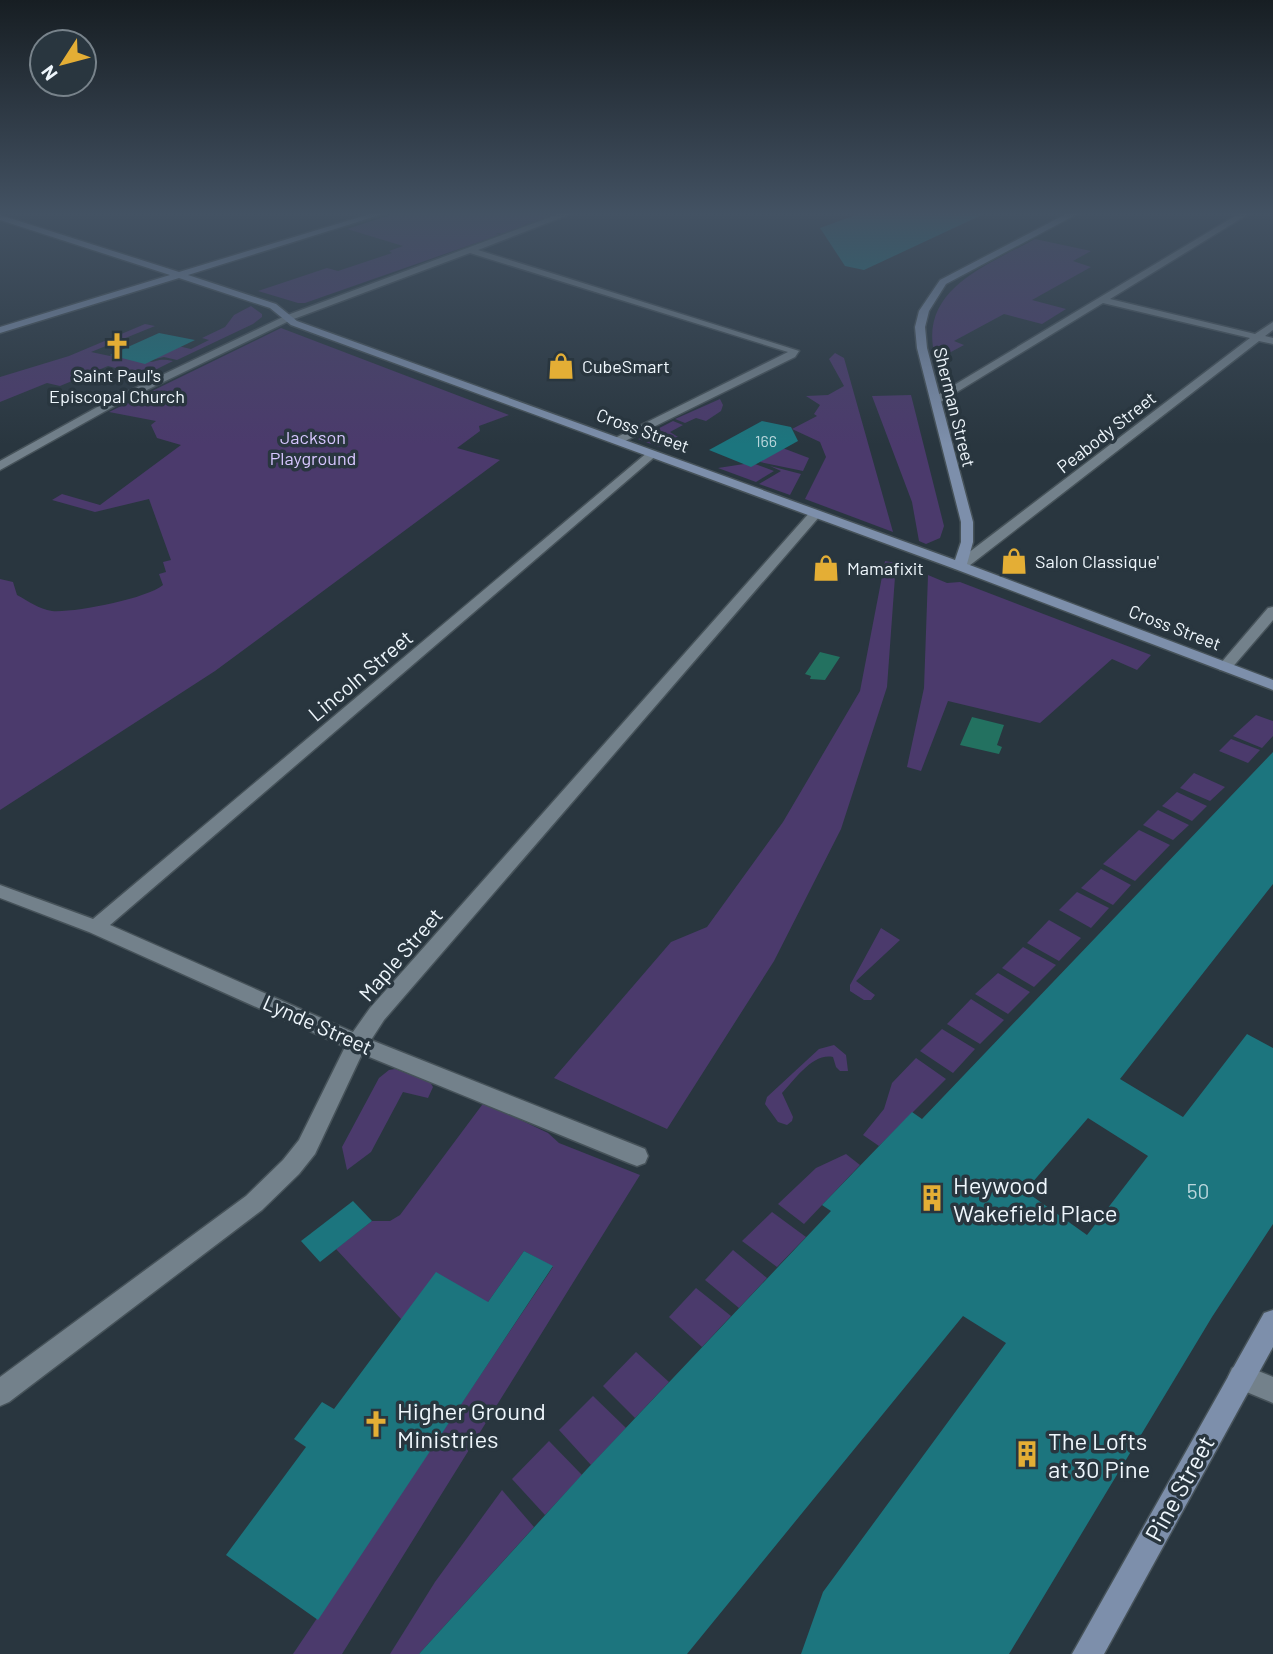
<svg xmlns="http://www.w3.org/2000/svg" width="1273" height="1654" font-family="Barlow,sans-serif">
<rect width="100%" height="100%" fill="#29363f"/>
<g fill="#4b3a6c">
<path d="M397 213 555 215 502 234 496 233 499 235 305 303H298L258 291 327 268 338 271 392 253 389 251 403 246 347 229Z"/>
<path d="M1035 239 1091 251 1073 261 1091 267 1032 300 1066 309 1042 324 1004 314 954 341 964 345 936 360C915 291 985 266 1035 239Z"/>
<path d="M251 306 262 314V317L253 324 177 360 164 357 155 359 169 344 191 349 209 340 202 338 225 327 234 315Z"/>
<path d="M145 324 155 326 91 352 110 356 133 346C158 374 147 355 173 361L151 372 138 369 131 372 108 366 60 386 47 383 0 402V377L69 356Z"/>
<path d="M281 328 509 415 479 426 480 431 457 448 500 460 215 671 0 810V579L13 582 17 595C28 601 39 609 52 611 73 613 146 599 163 585L159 574 166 572 163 562 171 560 149 499 95 512 52 500 62 494 100 505 181 445 157 438 151 425 156 421 109 412Z"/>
<path d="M835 353 844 358 893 532 805 499 826 457 820 442 792 429 817 416 814 414 820 405 806 396 828 395 844 386 829 359Z"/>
<path d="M911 395 944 526 940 538 926 544 919 541 912 502 872 396Z"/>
<path d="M720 399 723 405 721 411 706 421 696 418 685 423 675 419Z"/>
<path d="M673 421 683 425 670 432 678 437 659 447 638 439Z"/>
<path d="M780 447 809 458 803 471 760 462Z"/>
<path d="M744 464H755L774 471 756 482 718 468Z"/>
<path d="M770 466 801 474 790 495 759 484 781 471Z"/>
<path d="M885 561 896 563 887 687 841 829 774 961 667 1129 554 1078 671 942 707 927 783 822 860 691Z"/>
<path d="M928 575 947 583 960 582 1151 655 1137 670 1112 659 1040 723 948 701 921 771 907 767 924 688Z"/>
<path d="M1256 715 1273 721V736L1262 748 1233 736Z"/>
<path d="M1231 739 1260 750 1248 763 1219 751Z"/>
<path d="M1194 773 1225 787 1210 801 1180 788Z"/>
<path d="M1177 792 1207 806 1192 821 1162 806Z"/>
<path d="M1158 810 1189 825 1173 840 1143 825Z"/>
<path d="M1139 830 1170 845 1135 881 1103 864Z"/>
<path d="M1101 869 1131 885 1113 905 1081 888Z"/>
<path d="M1077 892 1109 908 1091 928 1059 910Z"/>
<path d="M1049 920 1081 938 1059 961 1027 943Z"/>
<path d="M881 928 900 940 856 981 875 995 871 1000H864L850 991V985Z"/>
<path d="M1023 947 1056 965 1034 987 1002 968Z"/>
<path d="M998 973 1030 992 1008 1014 975 994Z"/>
<path d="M971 999 1004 1020 980 1044 947 1024Z"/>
<path d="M942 1029 975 1049 953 1073 920 1051Z"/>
<path d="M834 1045 846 1055 848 1071H840L836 1067 833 1057C812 1053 795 1080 782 1093L793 1117 792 1121 787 1125 778 1122 765 1104 767 1097 819 1049Z"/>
<path d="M916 1058 946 1079 879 1146 863 1135 884 1109 892 1083Z"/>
<path d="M395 1069 430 1082 433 1087 428 1098 403 1092 371 1152 347 1170 342 1147 379 1078 389 1070Z"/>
<path d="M482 1105H489L548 1133 559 1143 640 1175 342 1654H293L553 1267 524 1251 488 1302 401 1319 336 1249 372 1221H390L400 1215Z"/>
<path d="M846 1154 860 1165 804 1224 778 1204 816 1168Z"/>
<path d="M772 1212 806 1237 777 1267 742 1241Z"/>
<path d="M733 1250 767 1278 739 1308 705 1280Z"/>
<path d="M696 1288 731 1316 702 1347 669 1317Z"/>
<path d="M636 1352 669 1382 635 1418 603 1386Z"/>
<path d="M593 1396 626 1428 591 1465 559 1430Z"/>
<path d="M549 1441 582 1475 545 1515 512 1479Z"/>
<path d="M502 1490 534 1527 419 1654H390L435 1582Z"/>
</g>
<g fill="#237160">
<path d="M820 652 840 657 825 680 810 679 811 676 805 674Z"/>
<path d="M972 717 1004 725 997 745 1002 747 999 754 960 745Z"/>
</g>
<g fill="#1c757e" fill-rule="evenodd">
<path d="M861 213H986L864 270 845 266 820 228Z"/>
<path d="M159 333 195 340 145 364 110 355Z"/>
<path d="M762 421 791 427 798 441 751 467 709 450Z"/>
<path d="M1273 752V884L1120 1079 1183 1117 1247 1034 1273 1048V1224L1212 1317 1009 1654H801L823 1592 1006 1343 963 1316 687 1654H419L587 1469 831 1211 822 1205 912 1112 922 1119ZM1088 1118 1148 1156 1087 1235 1025 1191Z"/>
<path d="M353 1201 372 1221 320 1262 301 1241Z"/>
<path d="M524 1251 553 1266 318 1620 226 1555 306 1447 294 1439 322 1402 334 1409 436 1272 488 1302Z"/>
</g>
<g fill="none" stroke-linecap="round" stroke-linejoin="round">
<defs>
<g id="street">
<path d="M561 213H573L478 250 799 351 795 357 621 443H613V439L788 352 470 253 291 320 118 404 0 470V461L110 400 285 316Z"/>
<path d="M1240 213H1250L1110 299 1255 334 1273 322V330L1265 336 1273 338V344L1259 341 965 569H955V563L1250 338 1103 303 939 403H931V399Z"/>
<path d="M648 452 658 454 110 925 353 1032 370 1008 811 511H819V517L384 1020 371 1040 645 1149 648 1156 645 1163 637 1166 629 1163 362 1054 315 1154 299 1174 262 1210 9 1402 0 1406V1377L246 1196 283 1160 299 1140 345 1047 89 932 0 898V885L93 919Z"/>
<path d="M1273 607V620L1230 670H1220L1218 667 1220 664 1268 608Z"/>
<path d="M1241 1364 1273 1377V1403L1232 1386 1228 1377 1232 1368Z"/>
</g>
<g id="secondary">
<path d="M373 213H386L188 275 276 304 297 321 955 560 961 542V522L917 348 915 327 919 311 940 280 1068 213H1079L946 284 929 311 925 327 927 348 973 522V542L967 564 1273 680V690L955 569 291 325 270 308 179 278 0 333V327L170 275 0 220V215L179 272Z"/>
<path d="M1273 1310V1347L1104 1654H1072L1264 1313Z"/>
</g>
</defs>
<use href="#street" stroke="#465259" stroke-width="3"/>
<use href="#secondary" stroke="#465259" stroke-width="3"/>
<use href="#street" fill="#73818b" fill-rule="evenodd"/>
<use href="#secondary" fill="#7d8fab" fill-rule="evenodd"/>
</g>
<linearGradient id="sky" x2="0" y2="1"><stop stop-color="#171e23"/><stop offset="0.48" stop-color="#435263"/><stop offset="1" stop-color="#435263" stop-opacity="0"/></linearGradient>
<rect width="1273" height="445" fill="url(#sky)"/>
<defs>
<symbol id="church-bare" viewBox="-9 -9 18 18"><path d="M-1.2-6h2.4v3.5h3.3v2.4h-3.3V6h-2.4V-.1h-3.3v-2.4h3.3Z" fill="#e4ae35" stroke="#29363f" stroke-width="2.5" paint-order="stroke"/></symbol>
<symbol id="shop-bare" viewBox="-9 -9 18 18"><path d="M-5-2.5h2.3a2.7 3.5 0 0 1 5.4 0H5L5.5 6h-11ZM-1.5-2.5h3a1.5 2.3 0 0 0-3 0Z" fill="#e4ae35" stroke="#29363f" stroke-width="2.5" paint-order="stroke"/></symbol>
<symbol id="building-bare" viewBox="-9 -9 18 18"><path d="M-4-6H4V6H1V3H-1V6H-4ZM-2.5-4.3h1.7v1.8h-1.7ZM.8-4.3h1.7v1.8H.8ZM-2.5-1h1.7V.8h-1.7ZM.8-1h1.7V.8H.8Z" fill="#e4ae35" stroke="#29363f" stroke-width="2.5" paint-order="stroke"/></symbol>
</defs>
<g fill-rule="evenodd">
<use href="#church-bare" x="98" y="327" width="38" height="38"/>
<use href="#shop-bare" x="542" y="347" width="38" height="38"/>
<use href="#shop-bare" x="995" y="542" width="38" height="38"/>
<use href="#shop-bare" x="807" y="549" width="38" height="38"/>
<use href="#building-bare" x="913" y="1179" width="38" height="38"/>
<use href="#church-bare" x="357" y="1405" width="38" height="38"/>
<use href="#building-bare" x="1008" y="1435" width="38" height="38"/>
</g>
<g text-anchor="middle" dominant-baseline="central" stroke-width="7" stroke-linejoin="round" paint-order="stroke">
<g font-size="16" fill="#bad6dc">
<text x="766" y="440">166</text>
</g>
<g font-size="18" fill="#eef6fc" stroke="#29363f" text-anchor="start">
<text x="582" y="366">CubeSmart</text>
<text x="117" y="375" text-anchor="middle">Saint Paul's<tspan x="117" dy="21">Episcopal Church</tspan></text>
<text x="1035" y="561">Salon Classique'</text>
<text x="847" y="568">Mamafixit</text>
</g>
<g font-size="18" fill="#eef6fc" stroke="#29363f">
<text transform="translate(955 407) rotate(76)">Sherman Street</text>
<text transform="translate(643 430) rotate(20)">Cross Street</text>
<text transform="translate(1106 432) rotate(-38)">Peabody Street</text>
<text transform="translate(1175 627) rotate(21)">Cross Street</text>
</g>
<g font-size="18" fill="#d7c7ff" stroke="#29363f">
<text x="313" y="437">Jackson<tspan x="313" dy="21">Playground</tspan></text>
</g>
<g font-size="21" fill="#eef6fc" stroke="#29363f">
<text transform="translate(360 675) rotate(-40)">Lincoln Street</text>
<text transform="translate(400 954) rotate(-49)">Maple Street</text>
<text transform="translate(318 1024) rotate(24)">Lynde Street</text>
</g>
<g font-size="21" fill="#bad6dc">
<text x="1198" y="1190">50</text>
</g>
<g font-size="24" fill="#eef6fc" stroke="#29363f" text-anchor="start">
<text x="953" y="1184">Heywood<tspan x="953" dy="28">Wakefield Place</tspan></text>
<text x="397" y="1410">Higher Ground<tspan x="397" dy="28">Ministries</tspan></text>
<text x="1048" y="1440">The Lofts<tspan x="1048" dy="28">at 30 Pine</tspan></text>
</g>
<g font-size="24" fill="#eef6fc" stroke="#29363f">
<text transform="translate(1179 1488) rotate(-61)">Pine Street</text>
</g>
</g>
<g transform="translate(63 63) rotate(234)"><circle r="33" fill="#29363f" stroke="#78838b" stroke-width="2"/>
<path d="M0-5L12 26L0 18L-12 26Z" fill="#e4ae35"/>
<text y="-10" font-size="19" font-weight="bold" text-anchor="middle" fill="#eef6fc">N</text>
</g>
</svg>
